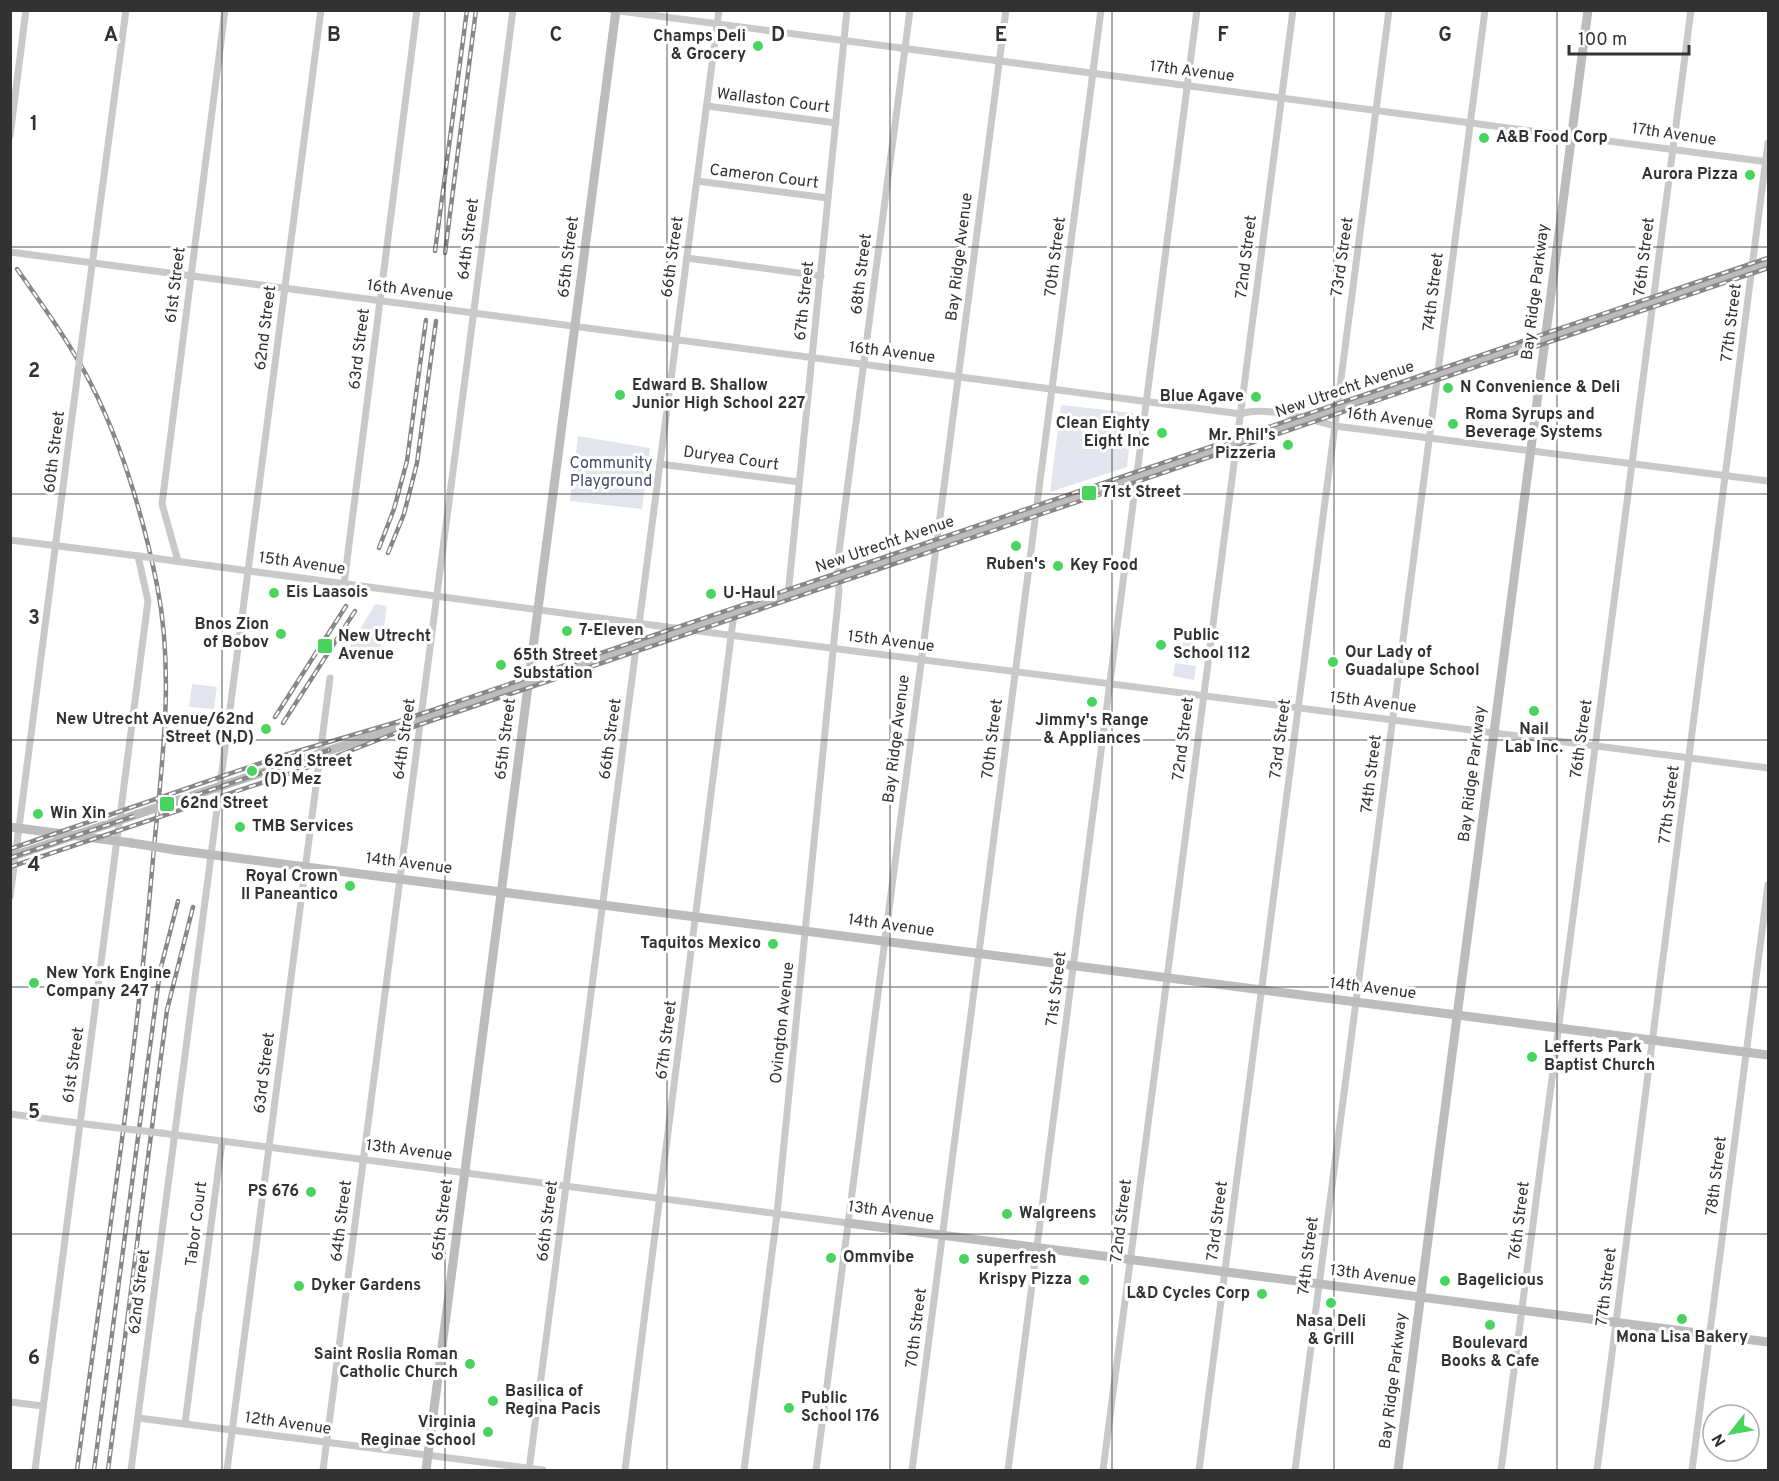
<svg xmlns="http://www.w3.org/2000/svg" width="1779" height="1481" font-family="Overpass,sans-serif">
<rect width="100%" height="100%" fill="#fff"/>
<g fill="#e2e5ed">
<path d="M1061 405 1133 413 1127 467 1050 492Z"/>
<path d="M578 436 650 448 642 509 570 501Z"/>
<path d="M375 604 387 606 380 654 348 650Z"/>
<path d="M1185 629 1195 631 1191 659 1181 658Z"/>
<path d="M1175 663 1196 666 1194 680 1173 676Z"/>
<path d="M192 684 217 687 214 709 189 707Z"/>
</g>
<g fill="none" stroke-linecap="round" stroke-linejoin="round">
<g stroke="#c9c9c9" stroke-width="7">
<path d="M612 10 1768 162"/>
<path d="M707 106 836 123"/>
<path d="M10 136 26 10"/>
<path d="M697 181 828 198"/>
<path d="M10 252 1241 414C1262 405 1313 420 1335 426L1768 481"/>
<path d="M687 258 821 276"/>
<path d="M81 348 126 10"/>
<path d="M660 464 799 482"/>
<path d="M10 540 139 556"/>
<path d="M175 561 667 627 1768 768"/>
<path d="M178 561 162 504 225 10"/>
<path d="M344 584 417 10"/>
<path d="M788 595 847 10"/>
<path d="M10 897 78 371"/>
<path d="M10 1114 93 1125"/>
<path d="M161 1133 848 1223"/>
<path d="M200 1309 222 1142"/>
<path d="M10 1402 43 1406"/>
<path d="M138 1418 543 1470"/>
<path d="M185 1424 199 1314"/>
<path d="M35 1470 148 601 138 556"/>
<path d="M131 1470 321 10"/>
<path d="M227 1470 330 678"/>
<path d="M323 1470 513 10"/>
<path d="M529 1470 719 10"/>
<path d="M625 1470 734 613"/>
<path d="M744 1470 777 1214 839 591 837 567 910 10"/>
<path d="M816 1470 1006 10"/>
<path d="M912 1470 1101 10"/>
<path d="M1008 1470 1197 10"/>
<path d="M1103 1470 1293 10"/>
<path d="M1199 1470 1389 10"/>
<path d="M1295 1470 1485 10"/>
<path d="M1501 1470 1691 10"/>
<path d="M1597 1470 1768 143"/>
<path d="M1692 1470 1768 885"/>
</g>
<g stroke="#bcbcbc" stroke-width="9">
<path d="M176 801 512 690 1044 506 1768 262"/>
<path d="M10 827 132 843"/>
<path d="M175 850 1768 1055"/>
<path d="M10 857 138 814"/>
<path d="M848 1223 1768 1342"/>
<path d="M426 1470 616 10"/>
<path d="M1398 1470 1588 10"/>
</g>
<defs>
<g id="rail">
<path d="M435 251 467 10"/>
<path d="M445 253 476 10"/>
<path d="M17 269C43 306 70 343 91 384 123 447 143 516 157 585 176 680 160 775 152 870 135 1071 103 1271 77 1470"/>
<path d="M379 548 394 509 407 461 426 320"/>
<path d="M388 553 404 514 417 463 436 321"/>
<path d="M275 717 346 606"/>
<path d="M283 723 355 611"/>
<path d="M10 849 281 756 397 722 1768 258"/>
<path d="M10 858 329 750"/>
<path d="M10 867 306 768 401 731 1768 268"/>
<path d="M94 1470 160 971 178 901"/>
<path d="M108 1470 167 1010 193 907"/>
</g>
</defs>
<use href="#rail" stroke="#878787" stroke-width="4.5"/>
<use href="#rail" stroke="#fff" stroke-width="2" stroke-dasharray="7" stroke-linecap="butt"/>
<g stroke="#c9c9c9" stroke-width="7">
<path d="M78 371 81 348"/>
<path d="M139 556 175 561"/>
<path d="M93 1125 161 1133"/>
</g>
<g stroke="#bcbcbc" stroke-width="9">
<path d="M138 814 176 801"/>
<path d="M132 843 175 850"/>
</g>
</g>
<path fill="none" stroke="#323232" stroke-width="1.5" stroke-opacity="0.55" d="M222 10V1470M445 10V1470M667 10V1470M890 10V1470M1112 10V1470M1334 10V1470M1557 10V1470M10 247H1768M10 494H1768M10 740H1768M10 987H1768M10 1234H1768"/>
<g fill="#49d45f" stroke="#fff" stroke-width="2">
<circle cx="758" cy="46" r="6"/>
<circle cx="1484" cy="138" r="6"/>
<circle cx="1750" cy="175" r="6"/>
<circle cx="1448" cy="388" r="6"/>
<circle cx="620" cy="395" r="6"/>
<circle cx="1256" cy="397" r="6"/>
<circle cx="1453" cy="424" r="6"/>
<circle cx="1162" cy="433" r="6"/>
<circle cx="1288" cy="445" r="6"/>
<rect x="1081" y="485" width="16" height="16" rx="3"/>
<circle cx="1016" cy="546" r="6"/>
<circle cx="1058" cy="566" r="6"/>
<circle cx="274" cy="593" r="6"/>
<circle cx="711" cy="594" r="6"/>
<circle cx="567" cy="631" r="6"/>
<circle cx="281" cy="634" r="6"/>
<circle cx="1161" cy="645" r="6"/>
<rect x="317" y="638" width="16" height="16" rx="3"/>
<circle cx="1333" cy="662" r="6"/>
<circle cx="501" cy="665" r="6"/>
<circle cx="1092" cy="702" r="6"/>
<circle cx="1534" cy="711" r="6"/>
<circle cx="266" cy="729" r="6"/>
<circle cx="252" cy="771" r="6"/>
<rect x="159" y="796" width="16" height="16" rx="3"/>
<circle cx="38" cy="814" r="6"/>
<circle cx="240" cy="827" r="6"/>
<circle cx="350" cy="886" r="6"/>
<circle cx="773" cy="944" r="6"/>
<circle cx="34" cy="983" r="6"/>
<circle cx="1532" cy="1057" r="6"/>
<circle cx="311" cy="1192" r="6"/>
<circle cx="1007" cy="1214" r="6"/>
<circle cx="831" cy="1258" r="6"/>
<circle cx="964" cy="1259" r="6"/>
<circle cx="1084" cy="1280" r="6"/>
<circle cx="1445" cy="1281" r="6"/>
<circle cx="299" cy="1286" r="6"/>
<circle cx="1262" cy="1294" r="6"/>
<circle cx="1331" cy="1303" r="6"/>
<circle cx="1682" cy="1319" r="6"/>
<circle cx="1490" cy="1325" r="6"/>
<circle cx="470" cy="1364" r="6"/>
<circle cx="493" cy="1401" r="6"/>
<circle cx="789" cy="1408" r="6"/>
<circle cx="488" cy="1432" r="6"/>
</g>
<g text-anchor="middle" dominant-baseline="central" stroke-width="6" stroke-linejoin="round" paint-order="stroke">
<g font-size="16" font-weight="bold" fill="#323232" stroke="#fff" text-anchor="start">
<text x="746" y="37" text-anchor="end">Champs Deli<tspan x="746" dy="18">&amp; Grocery</tspan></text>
<text x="1496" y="138">A&amp;B Food Corp</text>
<text x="1738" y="175" text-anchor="end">Aurora Pizza</text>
<text x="632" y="386">Edward B. Shallow<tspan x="632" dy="18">Junior High School 227</tspan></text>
<text x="1460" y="388">N Convenience &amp; Deli</text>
<text x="1244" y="397" text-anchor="end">Blue Agave</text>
<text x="1465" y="415">Roma Syrups and<tspan x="1465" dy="18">Beverage Systems</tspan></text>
<text x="1150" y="424" text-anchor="end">Clean Eighty<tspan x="1150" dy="18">Eight Inc</tspan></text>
<text x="1276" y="436" text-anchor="end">Mr. Phil's<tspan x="1276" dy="18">Pizzeria</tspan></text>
<text x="1102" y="493">71st Street</text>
<text x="1016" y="565" text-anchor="middle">Ruben's</text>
<text x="1070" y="566">Key Food</text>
<text x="286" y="593">Eis Laasois</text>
<text x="723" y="594">U-Haul</text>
<text x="269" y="625" text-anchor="end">Bnos Zion<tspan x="269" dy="18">of Bobov</tspan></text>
<text x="579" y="631">7-Eleven</text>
<text x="1173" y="636">Public<tspan x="1173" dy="18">School 112</tspan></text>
<text x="338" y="637">New Utrecht<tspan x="338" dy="18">Avenue</tspan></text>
<text x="1345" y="653">Our Lady of<tspan x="1345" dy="18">Guadalupe School</tspan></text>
<text x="513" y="656">65th Street<tspan x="513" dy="18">Substation</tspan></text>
<text x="254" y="720" text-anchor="end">New Utrecht Avenue/62nd<tspan x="254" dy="18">Street (N,D)</tspan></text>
<text x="1092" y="721" text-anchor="middle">Jimmy's Range<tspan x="1092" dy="18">&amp; Appliances</tspan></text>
<text x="1534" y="730" text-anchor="middle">Nail<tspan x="1534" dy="18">Lab Inc.</tspan></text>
<text x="264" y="762">62nd Street<tspan x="264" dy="18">(D) Mez</tspan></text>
<text x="180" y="804">62nd Street</text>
<text x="50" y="814">Win Xin</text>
<text x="252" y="827">TMB Services</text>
<text x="338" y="877" text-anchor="end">Royal Crown<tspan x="338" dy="18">II Paneantico</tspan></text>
<text x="761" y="944" text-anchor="end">Taquitos Mexico</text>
<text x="46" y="974">New York Engine<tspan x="46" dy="18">Company 247</tspan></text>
<text x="1544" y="1048">Lefferts Park<tspan x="1544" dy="18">Baptist Church</tspan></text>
<text x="299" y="1192" text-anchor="end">PS 676</text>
<text x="1019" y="1214">Walgreens</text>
<text x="843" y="1258">Ommvibe</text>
<text x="976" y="1259">superfresh</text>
<text x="1072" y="1280" text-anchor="end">Krispy Pizza</text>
<text x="1457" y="1281">Bagelicious</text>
<text x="311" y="1286">Dyker Gardens</text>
<text x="1250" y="1294" text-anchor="end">L&amp;D Cycles Corp</text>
<text x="1331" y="1322" text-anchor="middle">Nasa Deli<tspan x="1331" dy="18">&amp; Grill</tspan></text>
<text x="1682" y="1338" text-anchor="middle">Mona Lisa Bakery</text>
<text x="1490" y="1344" text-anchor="middle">Boulevard<tspan x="1490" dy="18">Books &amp; Cafe</tspan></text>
<text x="458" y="1355" text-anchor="end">Saint Roslia Roman<tspan x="458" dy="18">Catholic Church</tspan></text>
<text x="505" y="1392">Basilica of<tspan x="505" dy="18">Regina Pacis</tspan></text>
<text x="801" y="1399">Public<tspan x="801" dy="18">School 176</tspan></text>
<text x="476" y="1423" text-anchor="end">Virginia<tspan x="476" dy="18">Reginae School</tspan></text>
</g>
<g font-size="16" fill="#323232" stroke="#fff">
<text transform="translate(1192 72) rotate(7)">17th Avenue</text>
<text transform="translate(773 101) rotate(7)">Wallaston Court</text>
<text transform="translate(1674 135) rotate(8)">17th Avenue</text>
<text transform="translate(764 177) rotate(7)">Cameron Court</text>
<text transform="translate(469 239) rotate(-83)">64th Street</text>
<text transform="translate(569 257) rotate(-83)">65th Street</text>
<text transform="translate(673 257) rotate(-82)">66th Street</text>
<text transform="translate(960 257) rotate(-83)">Bay Ridge Avenue</text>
<text transform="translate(1056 257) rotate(-83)">70th Street</text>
<text transform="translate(1247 257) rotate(-83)">72nd Street</text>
<text transform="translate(1343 257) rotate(-82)">73rd Street</text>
<text transform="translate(1645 257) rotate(-83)">76th Street</text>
<text transform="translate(862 274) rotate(-83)">68th Street</text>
<text transform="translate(176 285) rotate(-83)">61st Street</text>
<text transform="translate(410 291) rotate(7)">16th Avenue</text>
<text transform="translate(1434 292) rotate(-83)">74th Street</text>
<text transform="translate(1536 292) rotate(-83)">Bay Ridge Parkway</text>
<text transform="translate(805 301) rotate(-84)">67th Street</text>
<text transform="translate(1732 323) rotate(-83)">77th Street</text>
<text transform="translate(266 328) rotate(-83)">62nd Street</text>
<text transform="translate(360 349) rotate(-83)">63rd Street</text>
<text transform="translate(892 353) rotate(7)">16th Avenue</text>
<text transform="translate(1345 390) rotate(-19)">New Utrecht Avenue</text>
<text transform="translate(1390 419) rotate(7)">16th Avenue</text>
<text transform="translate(55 452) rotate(-83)">60th Street</text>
<text transform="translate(731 459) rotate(8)">Duryea Court</text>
<text transform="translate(885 545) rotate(-19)">New Utrecht Avenue</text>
<text transform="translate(302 564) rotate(8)">15th Avenue</text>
<text transform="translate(891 642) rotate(7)">15th Avenue</text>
<text transform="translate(1373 703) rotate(7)">15th Avenue</text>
<text transform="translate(405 739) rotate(-82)">64th Street</text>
<text transform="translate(506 739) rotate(-83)">65th Street</text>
<text transform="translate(611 739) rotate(-82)">66th Street</text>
<text transform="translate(897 739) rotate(-83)">Bay Ridge Avenue</text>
<text transform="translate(993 739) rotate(-83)">70th Street</text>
<text transform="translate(1184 739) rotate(-83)">72nd Street</text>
<text transform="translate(1281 739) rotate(-83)">73rd Street</text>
<text transform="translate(1582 739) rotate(-82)">76th Street</text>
<text transform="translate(1372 774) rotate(-83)">74th Street</text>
<text transform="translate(1473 774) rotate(-83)">Bay Ridge Parkway</text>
<text transform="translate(1670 805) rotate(-83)">77th Street</text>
<text transform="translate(409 864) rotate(7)">14th Avenue</text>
<text transform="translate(891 926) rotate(8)">14th Avenue</text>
<text transform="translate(1057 989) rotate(-83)">71st Street</text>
<text transform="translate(1373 989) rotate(7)">14th Avenue</text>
<text transform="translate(783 1023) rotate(-84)">Ovington Avenue</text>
<text transform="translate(667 1040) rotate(-83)">67th Street</text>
<text transform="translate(74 1065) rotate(-82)">61st Street</text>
<text transform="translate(265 1073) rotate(-83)">63rd Street</text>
<text transform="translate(409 1151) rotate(7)">13th Avenue</text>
<text transform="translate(1717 1176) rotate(-83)">78th Street</text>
<text transform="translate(891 1213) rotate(8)">13th Avenue</text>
<text transform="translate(443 1220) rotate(-83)">65th Street</text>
<text transform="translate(342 1221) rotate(-83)">64th Street</text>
<text transform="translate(548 1221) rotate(-83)">66th Street</text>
<text transform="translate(1122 1221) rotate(-83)">72nd Street</text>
<text transform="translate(1218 1221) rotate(-83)">73rd Street</text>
<text transform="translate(1520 1221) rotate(-83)">76th Street</text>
<text transform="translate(197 1224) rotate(-83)">Tabor Court</text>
<text transform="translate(1309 1256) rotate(-83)">74th Street</text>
<text transform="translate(1373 1276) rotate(7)">13th Avenue</text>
<text transform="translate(1607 1287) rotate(-83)">77th Street</text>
<text transform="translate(140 1292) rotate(-83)">62nd Street</text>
<text transform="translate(917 1328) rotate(-83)">70th Street</text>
<text transform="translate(1394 1381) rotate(-83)">Bay Ridge Parkway</text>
<text transform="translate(288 1424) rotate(8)">12th Avenue</text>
</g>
<g font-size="16" fill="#434c6a" stroke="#fff">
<text x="611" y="464">Community<tspan x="611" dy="18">Playground</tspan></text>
</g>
</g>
<g font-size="20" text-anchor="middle" font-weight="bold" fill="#323232" stroke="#fff" stroke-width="6" stroke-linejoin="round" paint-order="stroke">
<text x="111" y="41">A</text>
<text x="334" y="41">B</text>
<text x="556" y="41">C</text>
<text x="778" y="41">D</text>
<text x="1001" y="41">E</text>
<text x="1223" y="41">F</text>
<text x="1445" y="41">G</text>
<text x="34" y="130">1</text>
<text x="34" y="377">2</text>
<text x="34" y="624">3</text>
<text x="34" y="871">4</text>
<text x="34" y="1118">5</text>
<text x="34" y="1364">6</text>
</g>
<rect width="1779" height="1481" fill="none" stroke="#323232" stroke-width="24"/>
<g transform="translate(1731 1433) rotate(239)"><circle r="28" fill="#ffffff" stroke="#adadad" stroke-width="1.5"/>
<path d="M0-4.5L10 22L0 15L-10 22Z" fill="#49d45f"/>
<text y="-9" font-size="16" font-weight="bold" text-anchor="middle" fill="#323232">N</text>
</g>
<path d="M1569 45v9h120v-9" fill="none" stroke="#323232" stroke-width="3"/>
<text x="1578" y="45" font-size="18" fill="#323232" stroke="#ffffff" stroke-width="4.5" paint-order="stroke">100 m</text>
</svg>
